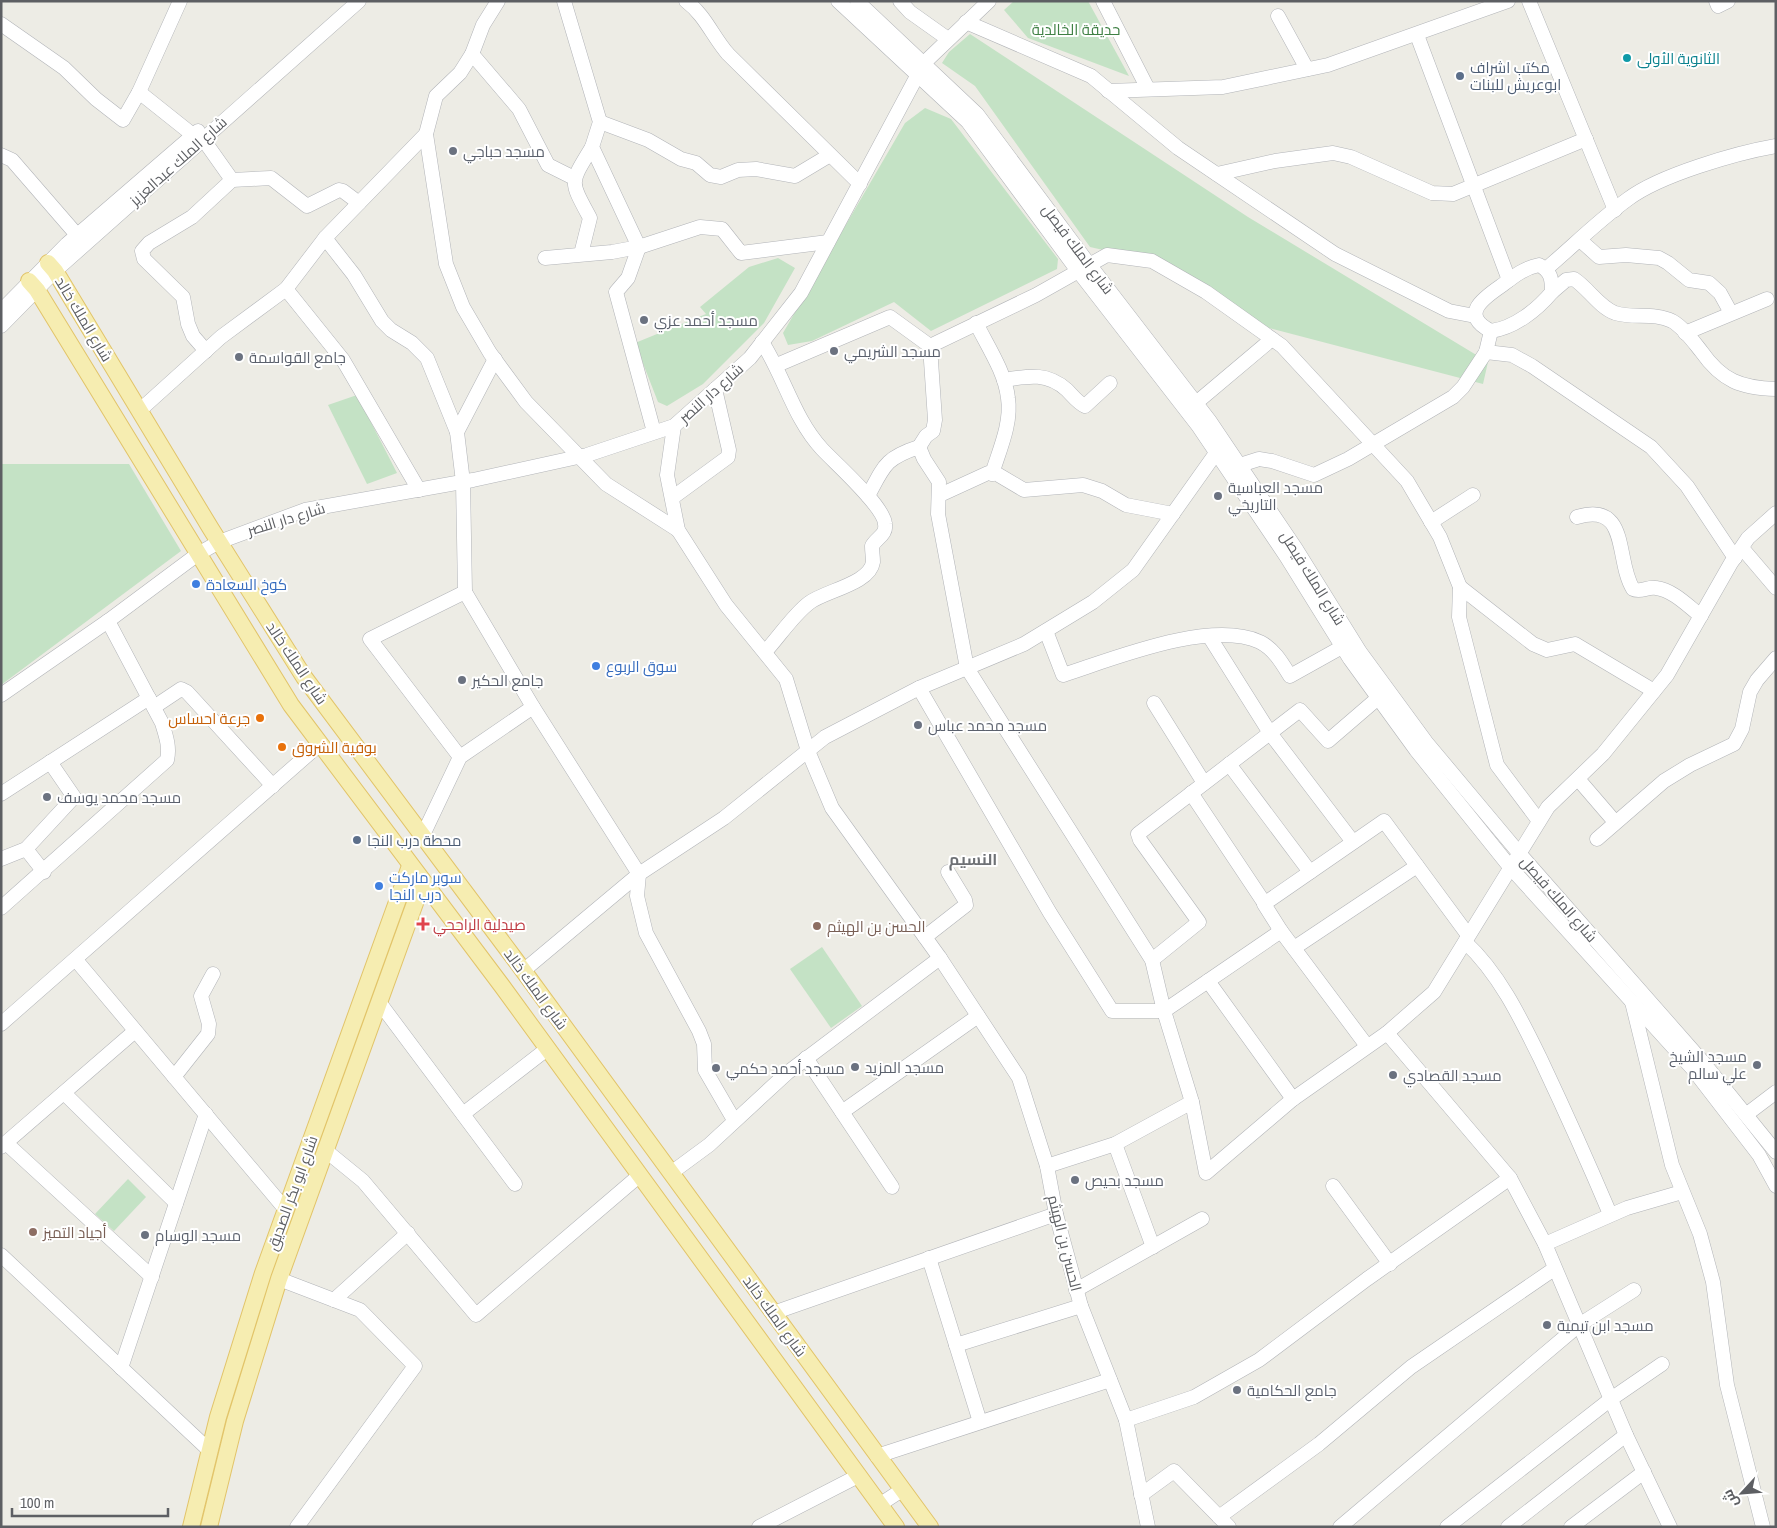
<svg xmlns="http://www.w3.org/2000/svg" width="1777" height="1528" font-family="'Archivo Narrow',Cairo,sans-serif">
<rect width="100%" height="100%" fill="#edece5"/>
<g fill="#c4e2c5">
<path d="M1014 1H1088L1129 76 1028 38 1004 10Z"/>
<path d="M970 34 1248 217 1488 362 1483 384 1269 328 1152 261 1090 247 975 86 942 63 949 52Z"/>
<path d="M925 108 951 119 1058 259 1057 269 931 331 894 302 812 341 788 345 783 333 905 123Z"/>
<path d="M778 258 795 268 764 323 703 384 667 406 658 402 635 343 706 314 700 307 749 267Z"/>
<path d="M357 395 397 473 367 484 328 405Z"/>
<path d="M1 464H129L181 551 1 685Z"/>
<path d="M822 947 862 1006 831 1028 790 969Z"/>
<path d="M128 1179 146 1197 114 1231 95 1214Z"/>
</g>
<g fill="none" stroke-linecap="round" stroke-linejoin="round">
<defs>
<g id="minor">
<path d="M180 1 139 92 193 135"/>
<path d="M498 1 483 25 472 54 460 73 436 96 426 134 446 264 463 307 490 353 526 402 606 484 678 530"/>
<path d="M564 1 600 122 592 147 639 247 700 227 722 229 741 253 828 242"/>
<path d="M686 1C705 15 713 37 728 54L860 184"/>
<path d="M838 1 968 122 1075 267 1199 427 1286 556 1350 659 1416 750 1510 867 1692 1068 1759 1155 1776 1186"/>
<path d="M857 1 977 114 1085 259 1209 420 1296 549 1360 652 1426 742 1519 853 1702 1061 1776 1152"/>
<path d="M900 1 910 12 948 39"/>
<path d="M1103 1 1148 89"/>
<path d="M1529 1 1615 210"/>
<path d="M1716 1 1718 6 1728 1"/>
<path d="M1278 16 1307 69"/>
<path d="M966 22 1091 76 1178 148 1335 254 1449 311 1475 316"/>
<path d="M1 24 64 68 96 99 123 120 139 92"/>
<path d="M1417 35 1509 280"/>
<path d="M472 54 519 109 548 165 574 178"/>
<path d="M1108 91 1223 87 1328 65 1508 1"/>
<path d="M600 122 648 140 681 159 696 163 710 175 721 177 738 170 756 169 795 176 830 155"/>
<path d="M203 139 232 180 192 217 149 243 142 251 144 259 183 297 188 324 193 336 206 351"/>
<path d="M1 155 12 160 77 235"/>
<path d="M1217 174 1275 161 1333 153 1351 157 1432 193 1453 194 1586 139"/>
<path d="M232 180 271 178 307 206 339 190 343 191 359 203"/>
<path d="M325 238 354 275 382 321 391 330 412 343 427 358 457 432"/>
<path d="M1580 240 1599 257 1626 255 1659 258 1668 263 1689 280 1709 283 1720 293 1731 313"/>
<path d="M639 247 628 278 616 292 654 432"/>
<path d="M581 254 590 218C569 179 570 184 592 147"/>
<path d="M545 258 612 252 639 247"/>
<path d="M1539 265C1551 271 1552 279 1552 292 1537 310 1514 328 1491 331 1460 315 1482 299 1501 286 1513 277 1524 268 1539 265Z"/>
<path d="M1546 269C1573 246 1599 220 1628 199 1660 175 1736 153 1776 146"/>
<path d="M286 289 343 360 419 490"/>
<path d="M1552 292 1566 280 1574 279C1588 288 1599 307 1615 313 1633 319 1654 312 1672 321 1683 327 1693 341 1701 351 1722 381 1741 388 1776 389"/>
<path d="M1 311 67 244 198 131"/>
<path d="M976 323C988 347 1005 372 1008 398 1012 423 999 451 992 474"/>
<path d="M1 326 55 271 359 1"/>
<path d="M1685 333 1767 299"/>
<path d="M762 342C784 376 794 419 822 449 836 464 884 506 885 524 887 535 876 538 872 546 872 551 873 557 873 562 870 584 824 591 809 603 794 614 778 638 765 652"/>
<path d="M930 346 935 420 933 431 926 436 919 447 924 459 939 482 938 514 967 668 1152 960 1164 1011 1192 1102 1206 1173 1293 1099 1387 1033 1434 992 1548 807 1603 754 1667 675 1731 563 1748 538 1776 513"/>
<path d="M1486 352 1512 355 1532 366 1651 447 1687 486 1735 558"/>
<path d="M777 365 890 317 930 346 1036 295 1107 255 1152 261 1206 292 1282 346 1407 481 1440 537 1460 587 1459 617 1497 765 1539 821"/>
<path d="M1004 380C1028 376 1047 372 1067 390 1072 395 1078 403 1085 406L1110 383"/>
<path d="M1196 403 1272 339"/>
<path d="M139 411 221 337 286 289 325 238 426 134"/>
<path d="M674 426 667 475 678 530 726 605 786 679 808 751 832 808 940 958 1019 1078 1047 1166 1056 1214 1081 1306 1126 1420 1148 1527"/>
<path d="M1240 465 1259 459 1272 461 1314 475 1348 459 1453 397 1463 387 1486 352 1491 331"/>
<path d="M940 495 988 473 997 474 1024 490 1083 485 1102 491 1126 505 1173 514"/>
<path d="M868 496C884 466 885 458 919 447"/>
<path d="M672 498 728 457 729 450 715 389"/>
<path d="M1577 517C1630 501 1615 560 1633 589 1641 593 1648 586 1656 588 1673 590 1688 606 1701 616"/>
<path d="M1431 522 1473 495"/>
<path d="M1742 548 1776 588"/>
<path d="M1460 587 1533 644 1547 650 1575 644 1654 691"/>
<path d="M465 592 463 482 457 432 495 359"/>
<path d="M1046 631 1063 675C1113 659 1210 619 1260 642 1274 649 1282 663 1290 676L1342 647"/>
<path d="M1209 636 1270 733 1353 842"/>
<path d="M919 688 1050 913 1112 1011H1164L1281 931 1367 1046"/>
<path d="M1 695 108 621 198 554 219 542 305 510 473 480 587 455 674 426 750 358 801 293 924 63 989 1"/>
<path d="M1154 703 1204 783"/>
<path d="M154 707 181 689 187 692 273 786"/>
<path d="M533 707 639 874 637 896 646 933 699 1031 704 1044 705 1070 734 1120"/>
<path d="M1229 764 1310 872"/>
<path d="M1578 779 1615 822"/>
<path d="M1191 793 1265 904"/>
<path d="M1 794 149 698"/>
<path d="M422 837 460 757 533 707 465 592 370 639 460 757"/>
<path d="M1597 839 1664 781 1690 765 1734 744 1742 729 1750 692 1757 680 1776 658"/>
<path d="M26 849 44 872"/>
<path d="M1 859 26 849 74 797 50 762"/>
<path d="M1 908 167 760C170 747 166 736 162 723L108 621"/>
<path d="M1281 931 1264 904 1384 821 1468 935"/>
<path d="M925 937 966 905 965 900 948 872"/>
<path d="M1465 942C1499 973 1521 1019 1541 1060 1565 1111 1588 1162 1610 1214"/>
<path d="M1294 948 1417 866"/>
<path d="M76 960 286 1210"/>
<path d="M1152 960 1199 922 1140 840 1138 834 1300 710 1328 741 1378 698"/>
<path d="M523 971 639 874 724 818 825 737 919 688 1024 644 1093 602 1133 570 1216 453"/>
<path d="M1208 981 1293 1099"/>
<path d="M379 1002 515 1184"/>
<path d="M1632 1002 1672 1165 1700 1234 1713 1282 1727 1385 1763 1527"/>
<path d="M1 1024 320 744"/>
<path d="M1387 1033 1510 1178 1545 1244 1626 1435 1670 1527"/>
<path d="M806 1058 892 1187"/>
<path d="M174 1077 208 1034 209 1024 201 996 213 974"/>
<path d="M64 1093 176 1203"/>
<path d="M842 1112 978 1016"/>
<path d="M463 1114 547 1049"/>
<path d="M1747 1114 1776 1092"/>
<path d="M6 1143 152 1277"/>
<path d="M1115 1144 1153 1247"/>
<path d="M1 1147 135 1031"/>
<path d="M325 1150 363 1181 476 1315 640 1175"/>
<path d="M1047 1166 1115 1144 1192 1102"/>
<path d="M671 1173 709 1145 787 1073 940 958"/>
<path d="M1333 1186 1390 1264"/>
<path d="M1545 1244 1627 1208 1682 1192"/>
<path d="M1 1255 210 1451"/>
<path d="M929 1258 980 1422"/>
<path d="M279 1279 360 1310 415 1366 297 1527"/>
<path d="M1076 1290 1202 1219"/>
<path d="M334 1300 408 1233"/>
<path d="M773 1313 1056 1214"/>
<path d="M956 1345 1081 1306"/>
<path d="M121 1368 206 1114"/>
<path d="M1126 1420 1194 1397 1259 1360 1367 1279 1510 1178"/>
<path d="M877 1456 1110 1380"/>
<path d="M1141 1495 1174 1471 1229 1527"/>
<path d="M879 1505 902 1490"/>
<path d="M1219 1517 1319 1444 1411 1367 1554 1269"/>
<path d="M759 1527 858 1476"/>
<path d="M1340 1527 1579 1325 1634 1290"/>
<path d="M1447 1527 1611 1399 1662 1364"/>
<path d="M1508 1527 1626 1435"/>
<path d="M1571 1527 1644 1472"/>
</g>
<g id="major">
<path d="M48 263 55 271 211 529 304 677 514 958 930 1527"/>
<path d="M29 281 37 290 291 705 502 986 896 1527"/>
<path d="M191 1527 218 1417 263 1273 410 866"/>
<path d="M209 1527 235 1421 279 1279 423 881"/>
</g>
</defs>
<use href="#minor" stroke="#b2b4b8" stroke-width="15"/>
<use href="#major" stroke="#e2c469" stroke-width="18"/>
<use href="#minor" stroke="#fff" stroke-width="14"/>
<use href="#major" stroke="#f6edb1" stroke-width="16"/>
</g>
<circle fill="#0f9aa8" stroke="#fff" stroke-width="2" cx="1627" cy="58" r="5"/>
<g fill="#5c6f8a" stroke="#fff" stroke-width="2">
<circle cx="1460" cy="76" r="5"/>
<circle cx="357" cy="840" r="5"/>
</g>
<g fill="#6b7280" stroke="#fff" stroke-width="2">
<circle cx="453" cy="151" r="5"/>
<circle cx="644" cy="320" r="5"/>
<circle cx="834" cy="351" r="5"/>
<circle cx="239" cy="357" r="5"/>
<circle cx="1218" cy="496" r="5"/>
<circle cx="462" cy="680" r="5"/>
<circle cx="918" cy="725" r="5"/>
<circle cx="47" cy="797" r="5"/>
<circle cx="1757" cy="1065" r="5"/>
<circle cx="855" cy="1067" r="5"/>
<circle cx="716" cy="1068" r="5"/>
<circle cx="1393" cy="1075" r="5"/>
<circle cx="1075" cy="1180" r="5"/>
<circle cx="145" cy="1235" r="5"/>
<circle cx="1547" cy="1325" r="5"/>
<circle cx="1237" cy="1390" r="5"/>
</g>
<g fill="#3f7fe0" stroke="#fff" stroke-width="2">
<circle cx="196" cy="584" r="5"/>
<circle cx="596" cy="666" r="5"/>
<circle cx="379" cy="886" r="5"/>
</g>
<g fill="#e8710a" stroke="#fff" stroke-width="2">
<circle cx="260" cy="718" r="5"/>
<circle cx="282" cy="747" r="5"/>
</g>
<path fill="#e0444e" stroke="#fff" stroke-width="2" d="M420.5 916.5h5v5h5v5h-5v5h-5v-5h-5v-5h5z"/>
<g fill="#8d6e63" stroke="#fff" stroke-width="2">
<circle cx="817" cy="926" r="5"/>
<circle cx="33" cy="1232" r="5"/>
</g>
<g text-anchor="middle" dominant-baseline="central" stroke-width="4" stroke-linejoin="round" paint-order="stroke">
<g font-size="15" fill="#3f8044" stroke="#fff">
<text x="1076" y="29">حديقة الخالدية</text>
</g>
<g font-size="15" fill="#0d838f" stroke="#fff" text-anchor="start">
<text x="1637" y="58">الثانوية الأولى</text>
</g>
<g font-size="15" fill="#4e5e75" stroke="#fff" text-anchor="start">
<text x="1470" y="67">مكتب اشراف<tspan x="1470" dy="17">ابوعريش للبنات</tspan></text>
<text x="367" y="840">محطة درب النجا</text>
</g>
<g font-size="15" fill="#5b616d" stroke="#fff" text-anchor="start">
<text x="463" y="151">مسجد حباجي</text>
<text x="654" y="320">مسجد أحمد عزي</text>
<text x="844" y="351">مسجد الشريمي</text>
<text x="249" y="357">جامع القواسمة</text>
<text x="1228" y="487">مسجد العباسية<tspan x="1228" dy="17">التاريخي</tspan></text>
<text x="472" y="680">جامع الحكير</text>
<text x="928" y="725">مسجد محمد عباس</text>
<text x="57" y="797">مسجد محمد يوسف</text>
<text x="1747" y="1056" text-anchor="end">مسجد الشيخ<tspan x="1747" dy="17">علي سالم</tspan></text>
<text x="865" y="1067">مسجد المزيد</text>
<text x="726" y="1068">مسجد أحمد حكمي</text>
<text x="1403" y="1075">مسجد القصادي</text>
<text x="1085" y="1180">مسجد بحيص</text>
<text x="155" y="1235">مسجد الوسام</text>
<text x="1557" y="1325">مسجد ابن تيمية</text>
<text x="1247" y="1390">جامع الحكامية</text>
</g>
<g font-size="15" fill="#5d5f63" stroke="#fff">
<text transform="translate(178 161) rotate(-42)">شارع الملك عبدالعزيز</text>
<text transform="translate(1078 249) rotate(53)">شارع الملك فيصل</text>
<text transform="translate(84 319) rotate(59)">شارع الملك خالد</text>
<text transform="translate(711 393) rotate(-42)">شارع دار النصر</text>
<text transform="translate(286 519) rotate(-17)">شارع دار النصر</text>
<text transform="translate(1313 578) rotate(58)">شارع الملك فيصل</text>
<text transform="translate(297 663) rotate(56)">شارع الملك خالد</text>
<text transform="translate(1559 899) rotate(49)">شارع الملك فيصل</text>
<text transform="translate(536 989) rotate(54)">شارع الملك خالد</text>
<text transform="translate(292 1193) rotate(-70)">شارع ابو بكر الصديق</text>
<text transform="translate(1065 1243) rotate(76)">الحسن بن الهيثم</text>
<text transform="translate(775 1316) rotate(54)">شارع الملك خالد</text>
</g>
<g font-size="15" fill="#366cbe" stroke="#fff" text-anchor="start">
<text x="206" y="584">كوخ السعادة</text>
<text x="606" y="666">سوق الربوع</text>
<text x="389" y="877">سوبر ماركت<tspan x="389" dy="17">درب النجا</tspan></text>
</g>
<g font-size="15" fill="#c56008" stroke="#fff" text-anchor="end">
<text x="250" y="718">جرعة احساس</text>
<text x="292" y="747" text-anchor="start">بوفية الشروق</text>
</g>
<g font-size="15" fill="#be3a42" stroke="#fff" text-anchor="start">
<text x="433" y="924">صيدلية الراجحي</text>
</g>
<g font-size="15" fill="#785e54" stroke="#fff" text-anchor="start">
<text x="827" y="926">الحسن بن الهيثم</text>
<text x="43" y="1232">أجياد التميز</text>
</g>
<g font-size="16" font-weight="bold" fill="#6e7175" stroke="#fff">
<text x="973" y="859">النسيم</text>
</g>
</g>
<rect width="1777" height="1528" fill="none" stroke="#5d5f63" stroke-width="5"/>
<g transform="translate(1742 1493) rotate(244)" stroke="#ffffff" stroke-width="4" paint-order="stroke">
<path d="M0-4L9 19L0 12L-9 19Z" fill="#5d5f63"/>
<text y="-8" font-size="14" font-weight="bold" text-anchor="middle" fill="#5d5f63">ش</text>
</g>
<path d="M12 1508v8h156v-8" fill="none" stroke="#5d5f63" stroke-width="2.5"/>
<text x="20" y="1508" font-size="15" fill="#5d5f63" stroke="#ffffff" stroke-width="4" paint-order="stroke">100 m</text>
</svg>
